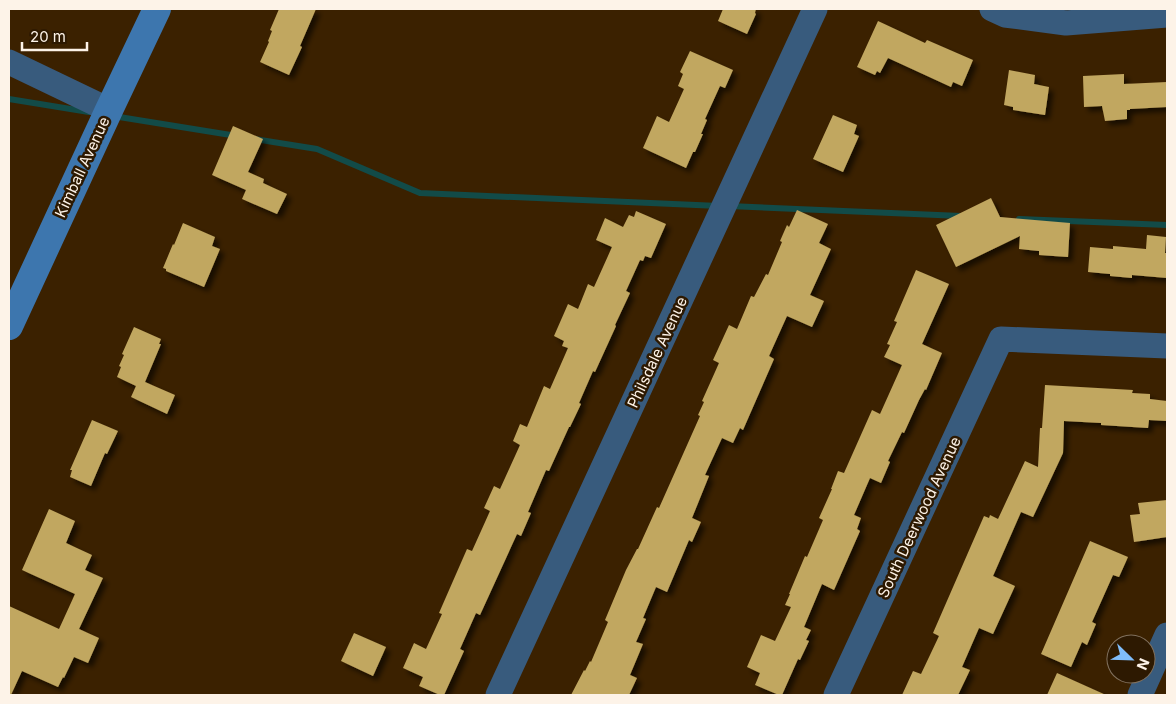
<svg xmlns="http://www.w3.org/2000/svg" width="1176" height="704" font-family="Inter,sans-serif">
<defs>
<filter id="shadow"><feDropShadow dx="4.5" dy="4.5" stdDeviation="2.5" flood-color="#0009"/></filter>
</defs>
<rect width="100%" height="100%" fill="#3b2100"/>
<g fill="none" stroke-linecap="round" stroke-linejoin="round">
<g stroke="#124b48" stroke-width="6">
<path d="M9 99 89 112"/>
<path d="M113 116 237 136"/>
<path d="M254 139 317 149 420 193 719 206"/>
<path d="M729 206 961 216"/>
<path d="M1019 219 1167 225"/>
</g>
</g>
<g fill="#c1a761" filter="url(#shadow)">
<path d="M279 9H316L300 46 302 47 289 75 260 62 269 42 268 41 272 31 270 30Z"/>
<path d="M723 9H756L755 13 756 14 747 34 718 21Z"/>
<path d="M878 21 925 43 927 40 973 60 962 86 953 82 951 87 888 58 880 73 877 71 875 75 857 67Z"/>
<path d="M690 51 733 70 725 88 720 86 705 119 707 120 701 134H703L695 152H693L686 168 643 148 657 116 669 122 684 89 678 86 683 74 680 72Z"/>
<path d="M1009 70 1035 75 1034 84 1049 87 1045 115 1013 110V107L1004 105Z"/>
<path d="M1124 74V84L1167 82V107L1130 109V110H1127V119L1105 121 1102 106 1084 107 1083 76Z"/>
<path d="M833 115 857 125 854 134 859 136 843 172 813 159Z"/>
<path d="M233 126 263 139 248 172 264 179 263 183 287 194 277 214 242 199 246 190 212 175Z"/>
<path d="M991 198 1000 217 1070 223 1068 257 1039 255V251L1019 249 1020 236 956 267 936 225Z"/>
<path d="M797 210 828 224 819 243 831 249 810 295 824 301 812 327 787 316 769 356 774 359 743 430 740 428 733 443 722 438 705 475 709 476 692 518 701 522 692 542 689 540 667 592 656 587 643 618 646 619 636 642 643 644 630 675 637 678 629 695H571L584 670 585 671 590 661 591 662 608 622 605 620 626 570 637 549H638L657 507 659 508 700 416 698 415 704 402 702 401 719 363 713 360 729 325 737 329 751 296 754 297 766 274 768 275 782 242 780 241 787 225 789 227Z"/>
<path d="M636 211 666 224 651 258 645 256 643 261 640 260 626 291 630 293 615 325 616 326 595 372 593 371 579 403 581 404 570 427H569L549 471 546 470 528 512 531 513 521 536 517 534 480 615 476 613 460 649 464 651 444 695H440L419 686 423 677 403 668 414 643 426 649 442 614 439 613 467 549 472 551 490 511 484 508 494 486 500 489 520 445 513 441 520 424 527 427 544 386 550 389 568 348 562 346 564 341 554 336 568 304 578 309 588 284 594 287 612 247 596 240 605 218 623 227 629 215 634 217Z"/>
<path d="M183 223 215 237 212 246 220 249 204 287 166 271V269L163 268 173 244 174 245Z"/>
<path d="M1147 235 1166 237 1165 253H1167V278L1132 275V278L1110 276V274L1088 272 1090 247 1113 249V246L1146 249Z"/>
<path d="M916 270 949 284 922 344 942 353 926 390 925 389 919 400 904 433 902 432 888 461 890 462 881 483 870 478 854 515 861 518 857 529 860 531 834 590 822 584 804 627 811 630 806 640 809 641 800 660 798 659 782 695H779L755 685 760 673 747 667 761 635 775 641 791 607 785 605 790 594H789L805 556 807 557 823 520 819 518 832 489H831L838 471 844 473 872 410 880 414 902 365 884 357 890 345 887 344 897 322 894 321Z"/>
<path d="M134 327 161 339 159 344H161L145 382 175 395 167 414 131 397 136 386 117 377 121 367 119 366 124 355 122 354Z"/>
<path d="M1045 385 1133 390 1132 393 1150 394V399L1167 401V421L1149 420 1148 428 1101 425V423L1064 421 1063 453 1033 517 1021 512 993 576 1015 586 993 634 979 628 962 667 970 670 958 695H902L913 671 921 674 939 636 933 633 984 516 989 518 990 515 998 519 1025 461 1038 467 1040 428H1042Z"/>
<path d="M92 420 118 431 107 454 105 453 91 486 70 477 72 470H70Z"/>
<path d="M1167 500V537L1134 542 1130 515 1140 514 1138 503Z"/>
<path d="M49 509 75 521 66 543 92 555 85 570 103 578 79 629 99 638 88 663 74 657 64 678 63 677 58 687 22 671 11 695H9V606L59 629 75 594 22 570Z"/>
<path d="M1090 541 1128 557 1119 577 1113 575 1092 622 1096 624 1087 645 1082 642 1071 667 1041 654Z"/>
<path d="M354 633 386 647 373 676 341 661Z"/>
<path d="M1057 673 1106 695H1047Z"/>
</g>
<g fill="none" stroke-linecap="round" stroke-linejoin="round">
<g stroke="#385b7d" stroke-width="25">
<path d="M992 9 1005 15 1066 23 1167 15"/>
<path d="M9 62 109 110"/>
<path d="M498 695 815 9"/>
<path d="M836 695 1001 339 1167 346"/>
<path d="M1140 695 1167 635"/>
</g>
<path stroke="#3d76ae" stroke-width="28" d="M9 326 109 110 157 9"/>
</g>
<g text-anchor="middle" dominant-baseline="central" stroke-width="5" stroke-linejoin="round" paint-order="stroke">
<g font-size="15" fill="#fdf3e8" stroke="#2d1901">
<text transform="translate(82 167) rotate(-65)">Kimball Avenue</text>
<text transform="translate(657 352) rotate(-65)">Philsdale Avenue</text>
<text transform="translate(919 517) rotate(-65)">South Deerwood Avenue</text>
</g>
</g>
<rect width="1176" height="704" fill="none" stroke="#fdf3e8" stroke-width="20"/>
<g transform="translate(1131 659) rotate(113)"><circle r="24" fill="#2d1901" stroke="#80705d"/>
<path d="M0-4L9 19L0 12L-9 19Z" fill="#80bdfa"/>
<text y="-8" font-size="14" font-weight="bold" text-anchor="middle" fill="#fdf3e8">N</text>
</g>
<path d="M22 42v8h65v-8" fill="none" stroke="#fdf3e8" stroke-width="2.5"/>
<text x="30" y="42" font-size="15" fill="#fdf3e8" stroke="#2d1901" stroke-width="4" paint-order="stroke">20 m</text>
</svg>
